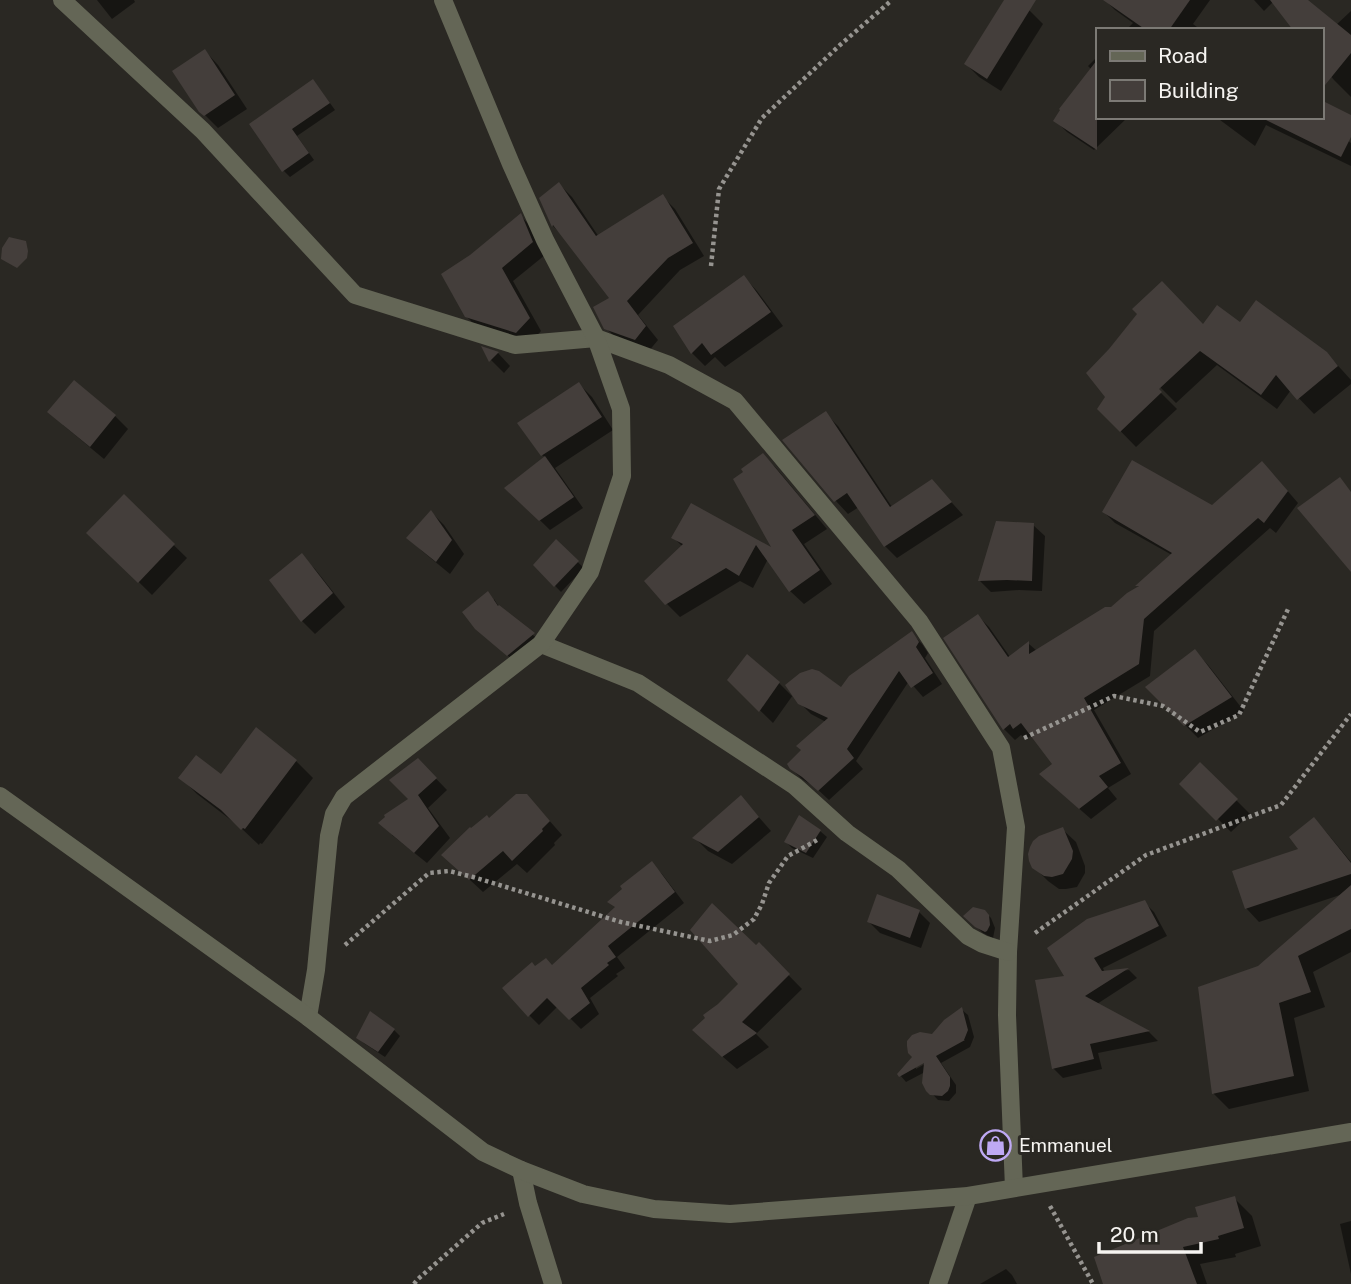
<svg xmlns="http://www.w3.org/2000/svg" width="1351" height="1284" font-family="'Public Sans',sans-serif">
<rect width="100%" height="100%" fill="#2a2823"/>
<g fill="#0007" fill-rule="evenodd">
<path d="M97 0H134L135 2 112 19Z"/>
<path d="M1006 0H1013L1029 10 1043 24 1001 91 979 77 966 64Z"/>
<path d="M1105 0H1210L1193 24 1201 30H1126L1133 23 1115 10Z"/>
<path d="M1254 0H1306L1336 25 1351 11V97L1334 80 1321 64V30L1273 2 1264 11Z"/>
<path d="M205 51 218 65 247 109 218 128 201 111Z"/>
<path d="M1097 57V117H1128L1094 150 1067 132 1055 120 1092 70 1088 66Z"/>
<path d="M319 88 335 110 297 136 314 160 290 177 284 171 251 125Z"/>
<path d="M1216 117H1317L1351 143V166L1266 125 1255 146Z"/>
<path d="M559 184 572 197 599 237 663 197 675 209 704 256 680 270 638 315 658 340 648 352 619 341 606 328 612 298 566 239 553 226 541 199Z"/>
<path d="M521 216 532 228 545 255 513 281 541 331 529 345 479 329 466 316 471 257Z"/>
<path d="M744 277 757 291 783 326 725 367 715 357 705 366 692 353 675 326Z"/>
<path d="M1241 325 1326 353 1342 370 1351 380V384L1314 414 1291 390 1277 409 1217 365 1176 403 1154 381 1152 384 1177 409 1136 447 1099 409 1203 327Z"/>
<path d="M485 349 498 353 510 366 504 373 491 360Z"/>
<path d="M579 384 592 397 613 430 555 468 583 508 550 530 507 488 545 457 542 455Z"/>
<path d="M825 413 838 426 892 507 944 494 963 515 897 558 885 546 859 507 848 514 836 501 785 440Z"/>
<path d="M115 416 128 429 104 459 63 425Z"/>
<path d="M763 455 776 468 827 529 804 544 832 584 804 604 790 591 768 559 753 588 740 581 680 617 667 604 683 547 674 538 692 505 776 552Z"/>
<path d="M1273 474 1298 503 1276 533 1270 528 1154 631 1150 676 1094 710 1131 774 1108 788 1117 799 1091 819 1052 785 1054 764 1032 735 1026 739 1021 735 1015 740 1004 729 978 616 989 627 1010 657 1029 644 1037 651 1112 609 1139 587 1138 586 1172 555 1115 523 1104 512 1212 508Z"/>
<path d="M124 497 187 558 152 595 89 533Z"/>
<path d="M431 512 444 525 464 554 450 574 422 551 409 538Z"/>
<path d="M1033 525 1045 536 1042 591 1019 590 991 592 980 581Z"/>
<path d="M556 542 584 568 561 592 535 565Z"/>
<path d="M301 556 315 569 345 607 315 634 302 621 279 592Z"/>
<path d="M494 599 499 607 539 640 514 661 484 635Z"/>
<path d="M912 634 922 644 928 653 925 658 942 684 923 697 909 681 856 761 863 769 829 800 815 787 802 779 791 768 826 722 811 714 800 703 841 690Z"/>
<path d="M1195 651 1208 665 1244 711 1198 738 1148 687Z"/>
<path d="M729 680 779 683 792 696 793 695 773 723Z"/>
<path d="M418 760 447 790 428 808 450 838 427 863 392 835 410 799Z"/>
<path d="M296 761 313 778 262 844 260 843 259 845 240 827 197 794 180 777 221 776Z"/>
<path d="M1200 764 1250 814 1231 832 1182 783Z"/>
<path d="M741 797 771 831 732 864 708 851 695 838Z"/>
<path d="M540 810 562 835 554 843 555 845 527 873 517 864 483 892 457 868 489 820Z"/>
<path d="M799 818 820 831 827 837 813 858 792 848 786 842Z"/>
<path d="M1314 819 1327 833 1351 862V952L1313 972 1325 1007 1294 1018 1309 1091 1229 1109 1214 1094 1200 988 1259 968 1343 894 1259 922 1246 908 1301 850Z"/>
<path d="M1062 829 1076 842 1085 866V873L1077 887 1066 889H1059L1048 881 1034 867Z"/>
<path d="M652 864 662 874 684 903 617 957 625 968 616 974 618 976 590 998 599 1014 581 1029 558 1006 539 1025 529 1015 536 968 553 967 616 908Z"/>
<path d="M1144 902 1154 912 1167 936 1103 968 1105 973 1129 970 1137 978 1097 1004 1149 1032 1158 1041 1098 1053 1102 1069 1063 1078 1053 1068 1067 978Z"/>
<path d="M984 911 991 918 995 928 993 938 983 933 966 916Z"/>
<path d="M919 912 930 923 921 948 880 933 869 922Z"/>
<path d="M759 945 802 989 756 1034 769 1047 737 1069 708 1044 707 1018 741 984Z"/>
<path d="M962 1010 968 1015 974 1037 970 1047 941 1063 956 1085V1093L949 1101 938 1100 925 1086V1072L906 1082 900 1075 932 1036ZM932 1060 916 1069V1065Z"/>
<path d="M394 1030 400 1036 385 1057 365 1044 358 1038Z"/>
<path d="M1234 1198 1252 1216 1261 1246 1235 1254 1236 1257 1200 1264 1207 1284H1105L1200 1218Z"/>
<path d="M1351 1221V1274L1340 1224Z"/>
<path d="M1006 1269 1012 1275 1017 1284H980Z"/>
</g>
<g fill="#443e3b">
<path d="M1004 0H1036L987 79 964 64Z"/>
<path d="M1103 0H1190L1169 30H1146Z"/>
<path d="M1270 0H1308L1351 35V53L1321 90V30H1293Z"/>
<path d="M205 49 235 95 204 116 199 112 172 71Z"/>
<path d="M1097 60V150L1053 121 1060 110 1059 109Z"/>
<path d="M313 79 330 103 292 129 309 153 282 172 249 124Z"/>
<path d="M1321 100 1351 115V137L1341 157 1260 117H1321Z"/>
<path d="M559 182 596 236 663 194 693 243 668 258 627 301 646 326 635 340 604 329 593 307 609 298 553 225 552 227 539 198Z"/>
<path d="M521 213 533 242 502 268 530 318 516 333 465 317 441 274 470 255Z"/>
<path d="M9 237 26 241 28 251 27 258 17 268 1 259 2 248Z"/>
<path d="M744 275 771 312 711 355 702 343 691 354 673 326Z"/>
<path d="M1162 281 1203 324 1217 305 1240 322 1256 300 1327 352 1338 366 1297 400 1276 375 1261 395 1200 351 1159 389 1162 392 1120 432 1097 409 1105 397 1086 373 1109 349 1137 314 1132 309Z"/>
<path d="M481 346 499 352 489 362Z"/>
<path d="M74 380 116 415 90 447 47 412Z"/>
<path d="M579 382 602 417 541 456 517 423Z"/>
<path d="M826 411 890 507 932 479 952 502 884 547 847 493 834 502 782 440Z"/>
<path d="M763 453 815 515 792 530 820 570 789 592 756 545 739 576 726 568 665 605 644 581 683 544 671 538 691 503 771 547 733 479 743 472 741 469Z"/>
<path d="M545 456 574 497 539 521 504 488Z"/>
<path d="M1132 460 1212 505 1262 461 1288 491 1264 523 1258 518 1144 619 1139 664 1084 698 1121 763 1099 776 1108 787 1079 809 1039 774 1052 764 1021 723 1013 729 1010 724 1003 730 943 638 978 614 1008 657 1029 641V654L1105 607H1111L1127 593 1139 586H1135L1172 553 1102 512Z"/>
<path d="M1340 477 1351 492V572L1297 508Z"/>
<path d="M124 494 175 544 138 583 86 533Z"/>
<path d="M431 510 452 540 436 562 406 538Z"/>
<path d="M996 521 1034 523 1032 581 1007 580 978 581Z"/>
<path d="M556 539 579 561 554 587 533 565Z"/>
<path d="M302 553 333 593 301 622 269 580Z"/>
<path d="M488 591 498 606 499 605 535 633 507 656 475 629 462 612Z"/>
<path d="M912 631 919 642 916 647 933 673 911 688 899 671 847 749 854 758 818 791 802 777 790 769 787 764 801 750 796 746 828 718 798 704 785 685 800 673 812 669 819 671 841 687 849 676Z"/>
<path d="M1195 649 1232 697 1184 726 1145 687Z"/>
<path d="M747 654 780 682 759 712 727 680Z"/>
<path d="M256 727 297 760 245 829 243 828 241 830 221 810 178 778 196 755 221 774Z"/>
<path d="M418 758 437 778 418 795 439 826 414 853 378 823 385 817 384 815 408 799 389 780Z"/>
<path d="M1200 762 1238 799 1216 821 1179 784Z"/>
<path d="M516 794H527L550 821 542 829 543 831 512 861 503 851 469 880 441 855 470 827 471 828 487 815 489 818Z"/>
<path d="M741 795 759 817 718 852 692 838Z"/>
<path d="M799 815 821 830 806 853 784 842Z"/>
<path d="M1314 817 1351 863V874L1245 909 1232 871 1298 849 1289 837Z"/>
<path d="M1063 827 1073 851 1072 859 1063 874 1052 877 1044 876 1032 868 1029 861 1028 854 1030 847 1033 841 1039 836Z"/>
<path d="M652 861 675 892 608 946 616 957 607 963 609 965 581 988 590 1003 569 1020 547 998 528 1017 502 988 532 962 535 966 546 958 552 965 615 907 607 902 622 889 620 886Z"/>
<path d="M1351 885V929L1298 956 1311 992 1279 1003 1294 1076 1212 1094 1198 987 1258 966Z"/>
<path d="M877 894 920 910 910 938 867 922Z"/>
<path d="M1145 900 1159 926 1094 958 1102 971 1129 968 1085 996 1150 1031 1090 1044 1094 1059 1052 1069 1035 980 1064 976 1047 948 1087 919Z"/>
<path d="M712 903 756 945 759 942 790 974 742 1022 757 1033 722 1057 692 1030 705 1018 703 1015 718 1004 738 984 690 930Z"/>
<path d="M973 907 985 910 989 915 990 925 987 931 985 932 975 927 963 916Z"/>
<path d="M962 1007 968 1030 964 1040H965L936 1056 950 1077V1086L948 1091 942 1096 930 1095 926 1091 922 1083 924 1063 899 1077 897 1074 912 1057 908 1053 907 1046V1041L912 1035 920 1032 932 1034 944 1020Z"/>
<path d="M370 1011 395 1029 378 1052 356 1038Z"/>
<path d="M1235 1196 1244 1228 1218 1236 1219 1239 1183 1247 1197 1284H1103L1094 1257 1188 1218 1198 1217 1195 1207Z"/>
</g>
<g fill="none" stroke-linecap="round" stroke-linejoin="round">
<g stroke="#969490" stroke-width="4.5" stroke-dasharray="3.5 3.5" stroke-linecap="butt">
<path d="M711 266 719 189 762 118 840 45 892 0"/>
<path d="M1024 738 1114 696 1163 706 1200 732 1239 715 1289 607"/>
<path d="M1035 933 1146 855 1281 805 1351 714"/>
<path d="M345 945 429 873 449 871 473 877 621 922 710 941 733 935 754 919 762 904 769 883 788 856 819 839"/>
<path d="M1050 1206 1093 1284"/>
<path d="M414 1284 418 1279 482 1223 504 1214"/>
</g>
<g stroke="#646656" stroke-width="18">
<path d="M62 0 203 131 355 295 515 345 596 338 669 365 735 401 919 621 1001 748 1016 827 1008 952 1007 1015 1014 1188"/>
<path d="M541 644 638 683 795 786 847 833 898 869 968 936 983 944 1008 952"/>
<path d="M308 1017 316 970 329 836 334 814 344 797 541 644 590 572 622 476 621 409 596 338 545 240 511 164 443 0"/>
<path d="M521 1170 528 1203 553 1284"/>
<path d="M938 1284 968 1196"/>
</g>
<path stroke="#646656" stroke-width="18" d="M0 796 308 1017 483 1152 521 1170 583 1194 654 1209 730 1214 968 1196 1351 1132"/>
</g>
<defs>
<symbol id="shop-ring" viewBox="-11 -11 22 22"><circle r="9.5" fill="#2a2823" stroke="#bea9f4" stroke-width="1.5"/><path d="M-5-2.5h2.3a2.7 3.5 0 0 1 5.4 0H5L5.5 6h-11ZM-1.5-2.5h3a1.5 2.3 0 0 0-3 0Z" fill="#bea9f4"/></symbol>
</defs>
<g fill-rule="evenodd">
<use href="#shop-ring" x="978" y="1128" width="35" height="35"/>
</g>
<g text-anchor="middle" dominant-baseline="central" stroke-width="6" stroke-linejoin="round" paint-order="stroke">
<g font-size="19" fill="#f6f4f1" stroke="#2a2823" text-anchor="start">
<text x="1019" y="1145">Emmanuel</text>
</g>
</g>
<rect x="1096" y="28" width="228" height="91" fill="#2a2823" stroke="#7c7a75" stroke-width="2"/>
<rect x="1110" y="51" width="35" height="10" fill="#646656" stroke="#7c7a75" stroke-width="2"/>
<text x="1158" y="63" font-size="21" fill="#f6f4f1">Road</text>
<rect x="1110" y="80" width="35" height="21" fill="#443e3b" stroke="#7c7a75" stroke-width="2"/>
<text x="1158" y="98" font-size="21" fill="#f6f4f1">Building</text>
<path d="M1099 1242v10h102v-10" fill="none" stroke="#f6f4f1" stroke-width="3.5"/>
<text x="1110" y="1242" font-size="21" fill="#f6f4f1" stroke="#2a2823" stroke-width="5" paint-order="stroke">20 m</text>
</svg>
